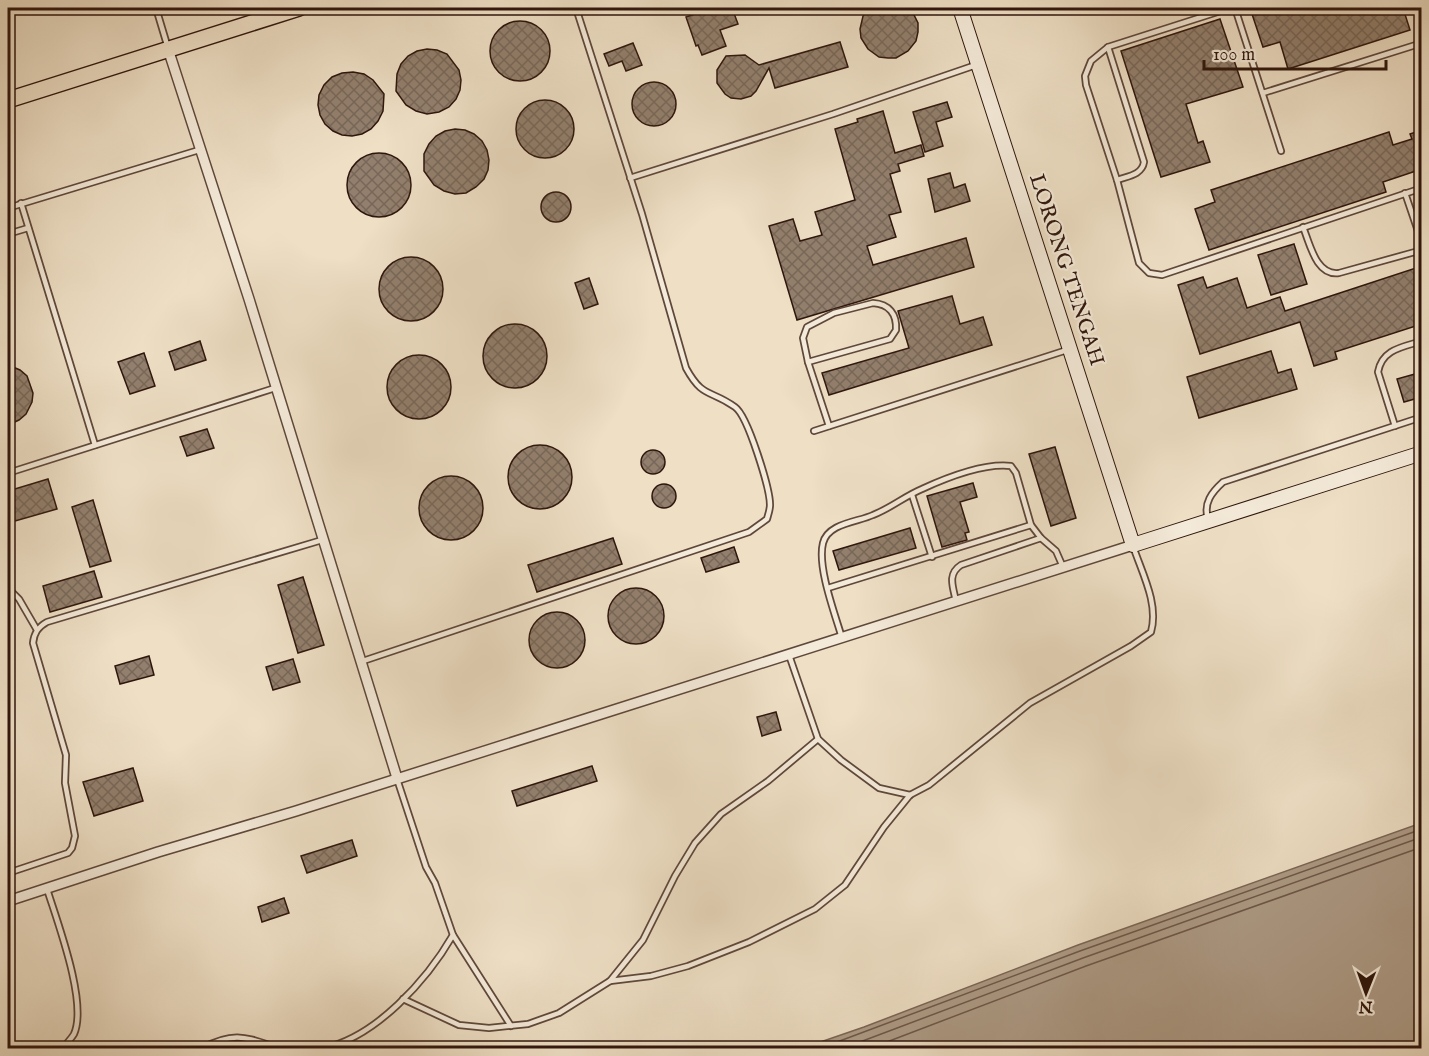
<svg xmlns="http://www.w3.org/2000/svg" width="1429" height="1056" font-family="'IM FELL English',serif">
<defs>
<pattern id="building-cross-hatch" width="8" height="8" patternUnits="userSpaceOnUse" patternTransform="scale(1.5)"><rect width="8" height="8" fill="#927f6d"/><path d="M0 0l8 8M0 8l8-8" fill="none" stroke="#786758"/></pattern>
</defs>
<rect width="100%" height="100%" fill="#eedfc5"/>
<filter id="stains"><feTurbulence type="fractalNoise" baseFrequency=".00333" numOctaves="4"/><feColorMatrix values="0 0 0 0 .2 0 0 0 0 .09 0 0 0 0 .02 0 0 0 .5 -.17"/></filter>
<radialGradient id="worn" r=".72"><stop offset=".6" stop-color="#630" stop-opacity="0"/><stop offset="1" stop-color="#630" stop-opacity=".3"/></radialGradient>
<path fill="#ad9b86" stroke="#7b6656" stroke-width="1.5" d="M1421 823V1048H803L864 1027 1078 945Z"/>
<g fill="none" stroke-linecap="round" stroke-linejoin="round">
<g stroke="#6e584a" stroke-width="1.5">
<path d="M821 1048 1080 951 1422 829"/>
<path d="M844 1048 1083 958 1422 837"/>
<path d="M871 1048 1086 966 1422 847"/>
</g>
</g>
<g fill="url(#building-cross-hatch)" stroke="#2f160d" stroke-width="1.5">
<path d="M713 8H732L738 24 720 30 726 46 702 55 698 45 696 46 686 17Z"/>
<path d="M870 8H908L912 11 918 23V32L916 41 908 51 896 58H888L879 57 868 49 861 38 860 29 863 16Z"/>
<path d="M1250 8H1403L1410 30 1288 69 1280 42 1263 47Z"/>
<path d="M1220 19 1243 87 1186 104 1198 143 1203 141 1210 162 1161 177 1121 51Z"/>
<circle cx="520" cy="51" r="30"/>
<path d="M840 42 848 67 775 88 769 68 756 91 751 96 741 99 731 98 725 94 717 83V70L726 56 745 55 759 65Z"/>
<path d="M633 43 642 65 626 71 622 61 609 66 604 54Z"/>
<path d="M427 49 437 50 447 54 459 70 461 80 460 90 456 99 449 107 439 112 427 114 416 111 406 105 396 91 397 74 401 64 408 56 417 51Z"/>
<path d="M353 72 364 74 373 80 384 94 383 111 378 121 371 129 362 134 352 136 342 135 333 131 325 124 320 115 318 105 319 95 324 85 332 77 342 73Z"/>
<circle cx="654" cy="104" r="22"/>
<circle cx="545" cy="129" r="29"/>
<path d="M947 102 952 117 936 122 943 146 925 152 913 112Z"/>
<path d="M883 111 895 153 921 145 924 156 898 164 900 171 890 174 901 212 889 215 896 237 867 246 873 265 966 238 974 267 797 320 769 226 793 219 800 241 822 235 815 212 855 200 835 129 858 122 857 119Z"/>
<path d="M455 129 465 130 474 134 482 141 487 150 489 160 488 170 484 179 476 187 466 193 455 194 444 191 434 185 424 171V154L429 144 436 136 445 131Z"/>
<path d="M1422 130V169L1383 182 1386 192 1209 250 1195 209 1215 202 1211 190 1389 132 1393 145 1412 139 1410 134Z"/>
<circle cx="379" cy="185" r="32"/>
<path d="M950 173 954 188 965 184 970 201 935 212 928 179Z"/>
<circle cx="556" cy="207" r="15"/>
<path d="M1294 244 1307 284 1271 295 1258 255Z"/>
<circle cx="411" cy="289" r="32"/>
<path d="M1422 266V324L1335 352 1337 359 1314 366 1300 322 1200 354 1178 285 1203 277 1207 288 1237 278 1247 308 1280 297 1285 311Z"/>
<path d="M589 278 598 304 584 309 575 283Z"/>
<path d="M952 296 960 324 983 317 992 345 829 395 822 373 909 348 898 311Z"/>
<circle cx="515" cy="356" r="32"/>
<path d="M200 341 206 360 175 370 169 352Z"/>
<path d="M1271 351 1278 373 1291 369 1297 389 1199 418 1187 377Z"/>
<path d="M144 353 155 386 130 394 118 362Z"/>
<circle cx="419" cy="387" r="32"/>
<path d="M8 365 20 370 27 376 33 393 32 402 26 414 19 420 8 425Z"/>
<path d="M1422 372V397L1404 402 1397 379Z"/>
<path d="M207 429 214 448 187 456 180 437Z"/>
<circle cx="540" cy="477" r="32"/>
<path d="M1055 447 1076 518 1051 526 1029 454Z"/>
<circle cx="653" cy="462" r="12"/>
<circle cx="451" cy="508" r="32"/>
<path d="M48 479 57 509 8 523V491Z"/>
<path d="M973 483 977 497 960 502 969 532 965 533 967 540 942 547 927 496Z"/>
<circle cx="664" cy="496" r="12"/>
<path d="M93 500 111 561 90 567 72 507Z"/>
<path d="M910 528 916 548 839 570 833 551Z"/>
<path d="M613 538 622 564 537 592 528 565Z"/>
<path d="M734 547 739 562 706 572 701 558Z"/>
<path d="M94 571 102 597 50 612 43 586Z"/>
<path d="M303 577 324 645 298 653 278 585Z"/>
<circle cx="636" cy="616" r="28"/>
<circle cx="557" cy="640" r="28"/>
<path d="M149 656 154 675 120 684 115 666Z"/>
<path d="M293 659 300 682 273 690 266 667Z"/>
<path d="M776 712 781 730 762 736 757 717Z"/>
<path d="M592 766 597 781 517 806 512 791Z"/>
<path d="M133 768 143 801 94 816 83 782Z"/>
<path d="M352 840 357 856 307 873 301 856Z"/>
<path d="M284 898 289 913 262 922 258 907Z"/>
</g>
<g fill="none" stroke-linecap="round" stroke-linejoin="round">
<defs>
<g id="lane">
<path d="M156 8 168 48"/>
<path d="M1235 8 1281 151"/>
<path d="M1108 47 1144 162C1142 175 1128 176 1117 180L1139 263 1149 273 1162 275 1422 188"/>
<path d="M1263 93 1422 43"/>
<path d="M630 178 833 114 976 65"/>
<path d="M1117 180 1086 85 1085 76 1091 61 1108 47 1230 8"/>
<path d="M1405 193 1422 243"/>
<path d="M21 203 95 445"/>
<path d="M8 208 199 150"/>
<path d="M1303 227C1310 244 1316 276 1339 273L1422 250"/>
<path d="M8 234 28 228"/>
<path d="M873 303C889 304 897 314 896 330L890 339 808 362 803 338 807 327 834 313Z"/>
<path d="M808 362 829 426"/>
<path d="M1395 426 1378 372C1382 349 1403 347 1422 341"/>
<path d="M814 431 1067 350"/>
<path d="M8 473 275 388"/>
<path d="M912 495 932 557"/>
<path d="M1208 519C1203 503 1212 492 1223 482L1422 417"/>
<path d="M8 588 19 599 37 630"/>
<path d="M828 588 1031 525"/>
<path d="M956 601C953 587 947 574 961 565L1041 538"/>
<path d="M842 638C835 614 817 567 823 543 828 523 858 522 873 515 891 508 905 496 922 489 946 478 985 463 1011 466L1016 473 1031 525 1041 538 1056 551 1063 567"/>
<path d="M789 655 818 739 841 760 879 788 910 795"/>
<path d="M360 662 749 532 767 519C768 515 770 510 770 505 770 489 748 416 735 407 710 389 703 399 686 368L642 214 576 8"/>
<path d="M397 779 426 867 435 883 453 935 511 1026"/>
<path d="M8 873 68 853 72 848 75 836 65 783 66 755 33 643C34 633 38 627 47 622L322 540"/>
<path d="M47 889C57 921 88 1003 74 1034 71 1039 66 1044 63 1048"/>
<path d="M610 981 651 976 688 966 749 942 815 909 845 885 884 827 910 795 929 785 1030 703 1131 646 1151 632C1159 604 1142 573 1133 546"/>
<path d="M403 999 459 1025 489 1028 528 1024 559 1013 610 981 643 940 675 876 695 843 721 814 768 781 818 739"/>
<path d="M202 1048C235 1031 245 1037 278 1048"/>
<path d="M324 1048C376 1037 427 980 453 935"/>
</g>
<g id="street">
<path d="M168 49 249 299 397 778"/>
<path d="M8 901 158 852 296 811 1133 545"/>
</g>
<path id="secondary" d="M960 8 1133 545 1422 453"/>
<path id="primary" d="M8 100 299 8"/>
</defs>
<use href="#lane" stroke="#5f483b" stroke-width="8"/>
<use href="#street" stroke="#5f483b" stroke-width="12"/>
<use href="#secondary" stroke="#2f160d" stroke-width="16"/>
<use href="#primary" stroke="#2f160d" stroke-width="18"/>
<use href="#lane" stroke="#f4ead9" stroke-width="4.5"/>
<use href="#street" stroke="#f4ead9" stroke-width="9"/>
<use href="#secondary" stroke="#f4ead9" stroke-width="14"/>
<use href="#primary" stroke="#eedfc5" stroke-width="15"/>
</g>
<g text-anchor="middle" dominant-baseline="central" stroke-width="4.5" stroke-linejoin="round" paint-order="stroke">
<g font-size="21" fill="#2f160d" stroke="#f4ead9">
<text transform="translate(1066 270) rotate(72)">LORONG TENGAH</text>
</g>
</g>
<rect width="1429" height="1056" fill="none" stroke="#eedfc5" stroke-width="30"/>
<rect x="9" y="9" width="1411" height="1038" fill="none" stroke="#2f160d" stroke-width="3"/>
<rect x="15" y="15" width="1399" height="1026" fill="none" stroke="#2f160d" stroke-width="1.5"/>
<g transform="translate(1366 993) rotate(181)" stroke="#f4ead9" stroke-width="4.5" paint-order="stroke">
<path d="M0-4.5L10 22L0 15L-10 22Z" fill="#2f160d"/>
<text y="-9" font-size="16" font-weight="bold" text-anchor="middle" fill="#2f160d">N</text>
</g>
<path d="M1204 60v9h182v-9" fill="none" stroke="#2f160d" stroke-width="3"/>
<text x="1213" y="60" font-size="18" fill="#2f160d" stroke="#f4ead9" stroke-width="4.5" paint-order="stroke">100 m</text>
<rect width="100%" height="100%" filter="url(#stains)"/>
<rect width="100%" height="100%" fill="url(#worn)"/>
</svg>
